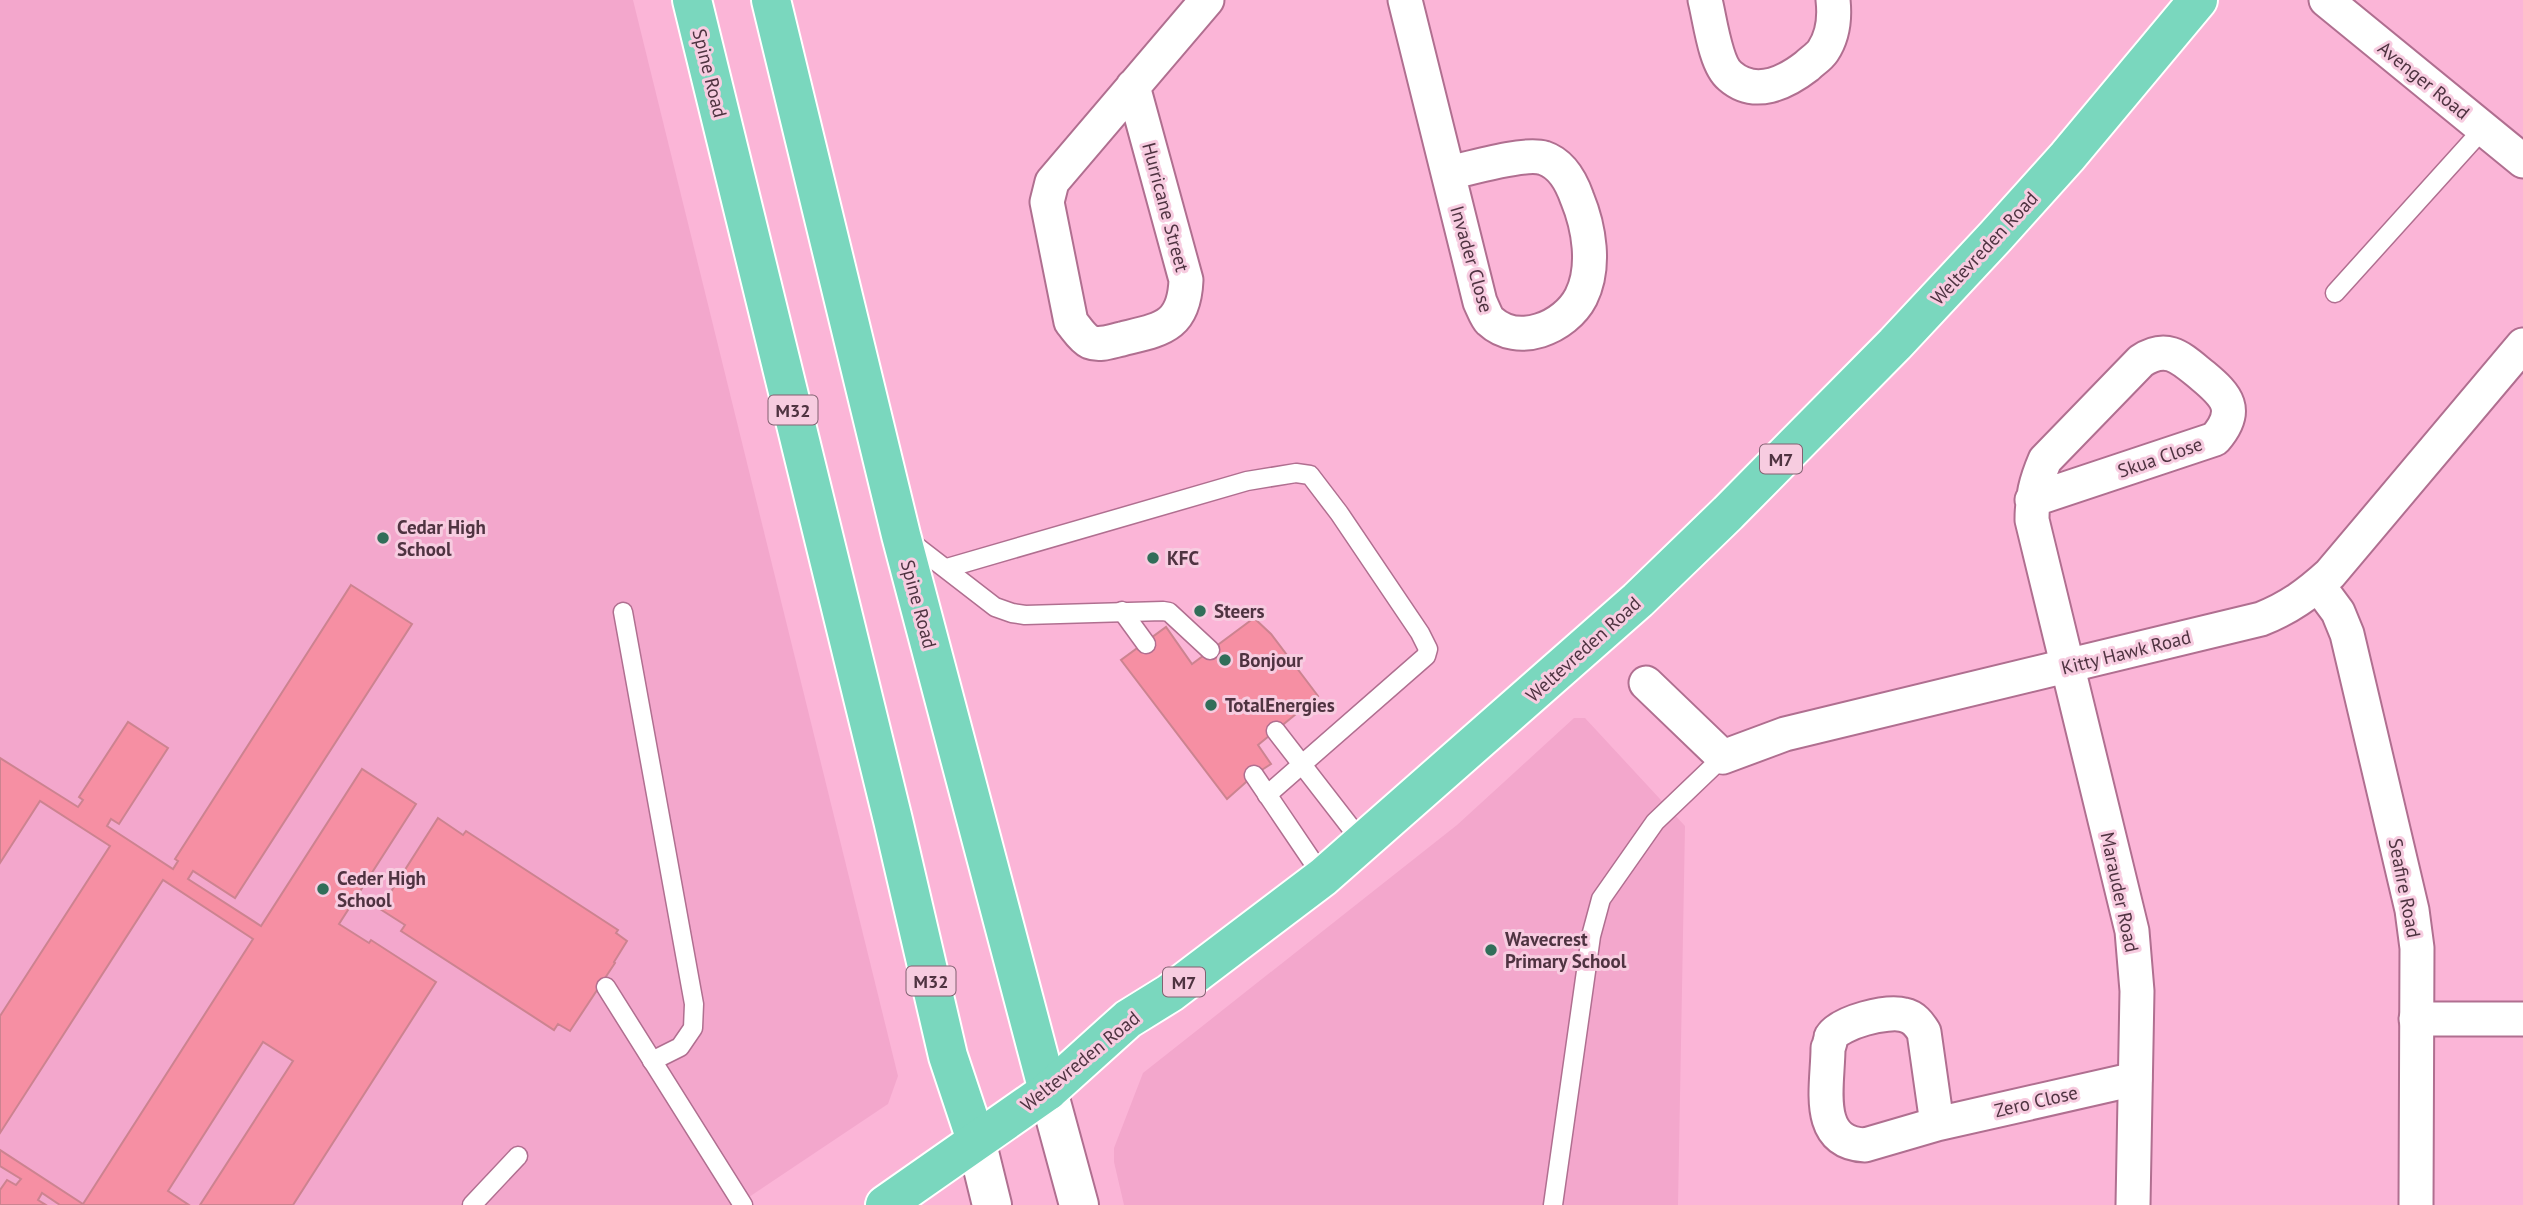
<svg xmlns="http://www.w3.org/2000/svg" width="2523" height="1205" font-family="'PT Sans',sans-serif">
<rect width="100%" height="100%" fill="#fbb5d7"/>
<g fill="#f3a7cc">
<path d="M0 0H633L898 1076 888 1104 737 1205H0Z"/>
<path d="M1574 718H1585L1685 826 1678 1205H1124L1114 1162V1148L1143 1073 1457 825Z"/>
</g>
<g fill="#f68fa3" stroke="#cc8390" stroke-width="2">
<path d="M351 585 412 624 235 898 193 871 188 879 261 926 362 769 416 804 339 924 369 943 371 940 436 982 293 1205H200L293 1061 263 1042 168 1191 189 1205H60L42 1193 38 1200 46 1205H0V1190L7 1180 16 1185 21 1179 0 1166V1150L83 1204 253 939 163 880 0 1133V1016L110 846 40 801 0 863V758L78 807 83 800 79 797 128 722 168 748 119 824 111 819 107 826 173 869 178 861 175 859Z"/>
<path d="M1254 618 1271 634 1318 696 1258 745 1271 764 1254 775 1227 799 1121 660 1166 627 1192 664Z"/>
<path d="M438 818 463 835 466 831 618 930 616 933 627 941 614 962 615 963 570 1031 558 1024 554 1030 401 931 405 925 380 909Z"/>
</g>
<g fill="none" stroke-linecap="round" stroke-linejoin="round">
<defs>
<g id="lane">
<path d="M2335 293 2483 129"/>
<path d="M907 539 995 607 1012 613 1025 615 1163 611 1169 612 1210 650"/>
<path d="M947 568 1247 481 1296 473 1310 475 1339 513 1420 633 1428 649 1426 656 1267 795"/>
<path d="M1122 611 1146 644"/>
<path d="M623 612 694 1004 693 1028 680 1047 652 1061"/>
<path d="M1276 731 1362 842"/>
<path d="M1254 775 1323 877"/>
<path d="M606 987 743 1205"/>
<path d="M472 1205 518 1156"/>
<path d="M1553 1205 1591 936 1601 899 1655 822 1723 757"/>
</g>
<g id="street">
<path d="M1405 0 1480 302C1483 308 1486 317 1490 321 1518 347 1565 328 1581 297 1596 267 1589 227 1577 198 1571 181 1562 164 1544 158 1524 152 1471 168 1449 173"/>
<path d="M1705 0C1710 19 1715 64 1730 76 1755 98 1785 83 1807 66 1812 61 1819 57 1823 51 1833 36 1835 18 1833 0"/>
<path d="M2326 0 2523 161"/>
<path d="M1133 86 1186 280C1184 327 1162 329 1122 339 1112 341 1100 346 1090 342 1082 338 1077 329 1071 322L1047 202 1052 182 1207 0"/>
<path d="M2032 500 2215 439C2240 410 2227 396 2203 376 2182 359 2168 343 2141 361L2045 460C2036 481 2032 497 2032 520L2132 931 2137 991 2133 1205"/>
<path d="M2318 585 2338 612 2347 634 2412 910 2417 948 2416 1205"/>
<path d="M1646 683 1723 757 1785 734 2261 619C2289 608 2308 594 2330 574L2523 345"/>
<path d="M2416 1019H2523"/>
<path d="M1937 1124 1924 1032C1919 1024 1914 1017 1904 1015 1888 1010 1840 1022 1831 1037 1831 1038 1829 1047 1828 1048 1828 1085 1813 1143 1865 1145L1937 1124 2135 1079"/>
</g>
<g id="secondary">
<path d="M1048 1091 1079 1205"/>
<path d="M976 1140 992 1205"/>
</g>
<g id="primary">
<path d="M692 0 893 820 948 1056 976 1140"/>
<path d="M771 0 901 535 1048 1091"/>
<path d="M885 1205 1048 1091 1128 1019 1170 993 1323 877 1638 600 1728 513 1895 344 1995 237 2067 157 2198 0"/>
</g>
</defs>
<use href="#lane" stroke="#b06f90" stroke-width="21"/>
<use href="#street" stroke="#b06f90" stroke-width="37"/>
<use href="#secondary" stroke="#b06f90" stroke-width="42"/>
<use href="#primary" stroke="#fff" stroke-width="42"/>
<use href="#lane" stroke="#fff" stroke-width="18"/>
<use href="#street" stroke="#fff" stroke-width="33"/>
<use href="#secondary" stroke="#fff" stroke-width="38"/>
<use href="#primary" stroke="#7ad7be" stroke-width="38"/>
</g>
<g fill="#316e59" stroke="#f7cce0" stroke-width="2.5">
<circle cx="383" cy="538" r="7"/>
<circle cx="1153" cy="558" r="7"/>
<circle cx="1200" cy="611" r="7"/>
<circle cx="1225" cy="660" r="7"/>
<circle cx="1211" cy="705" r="7"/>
<circle cx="323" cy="889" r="7"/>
<circle cx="1491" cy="950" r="7"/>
</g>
<g text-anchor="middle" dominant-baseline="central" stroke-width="6" stroke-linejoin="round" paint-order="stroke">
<g fill="#f7cce0" stroke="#816171" stroke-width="2">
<rect x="768.5" y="395.5" width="49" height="29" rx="5"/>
<rect x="1760" y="444.5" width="42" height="29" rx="5"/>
<rect x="906.5" y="966.5" width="49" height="29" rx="5"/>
<rect x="1163" y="967.5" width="42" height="29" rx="5"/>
</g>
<g font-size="18" font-weight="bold" fill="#4f3341">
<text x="793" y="410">M32</text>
<text x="1781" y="459">M7</text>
<text x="931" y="981">M32</text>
<text x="1184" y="982">M7</text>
</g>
<g font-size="19" fill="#4f3341" stroke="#f7cce0">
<text transform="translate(710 73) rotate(76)">Spine Road</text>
<text transform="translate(2424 80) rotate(39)">Avenger Road</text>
<text transform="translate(1166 207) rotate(75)">Hurricane Street</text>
<text transform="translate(1984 248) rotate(-47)">Weltevreden Road</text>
<text transform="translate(1472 259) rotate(74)">Invader Close</text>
<text transform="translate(2160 457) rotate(-19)">Skua Close</text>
<text transform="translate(919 604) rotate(75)">Spine Road</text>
<text transform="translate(1583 649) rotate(-42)">Weltevreden Road</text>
<text transform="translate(2126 652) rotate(-14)">Kitty Hawk Road</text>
<text transform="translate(2405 888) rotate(79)">Seafire Road</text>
<text transform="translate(2120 892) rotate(78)">Marauder Road</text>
<text transform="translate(1080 1061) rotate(-39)">Weltevreden Road</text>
<text transform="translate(2036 1101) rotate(-13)">Zero Close</text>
</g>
<g font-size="19" font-weight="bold" fill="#4f3341" stroke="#f7cce0" text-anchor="start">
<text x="397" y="527">Cedar High<tspan x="397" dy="22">School</tspan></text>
<text x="1167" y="558">KFC</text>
<text x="1214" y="611">Steers</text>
<text x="1239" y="660">Bonjour</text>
<text x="1225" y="705">TotalEnergies</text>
<text x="337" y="878">Ceder High<tspan x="337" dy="22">School</tspan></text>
<text x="1505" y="939">Wavecrest<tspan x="1505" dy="22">Primary School</tspan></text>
</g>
</g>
</svg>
